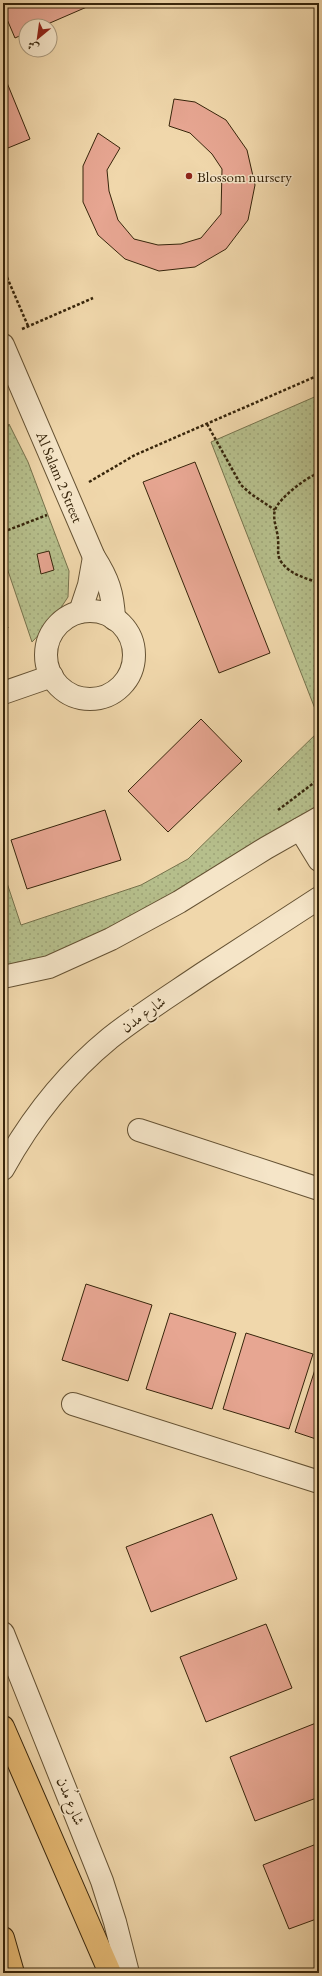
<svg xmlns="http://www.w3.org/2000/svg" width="322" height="1976" font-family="'EB Garamond',Amiri,serif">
<defs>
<pattern id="grass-dots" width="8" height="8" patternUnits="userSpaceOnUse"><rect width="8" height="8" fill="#b6bf8c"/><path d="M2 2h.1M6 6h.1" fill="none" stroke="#9da477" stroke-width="1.8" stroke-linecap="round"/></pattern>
</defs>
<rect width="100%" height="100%" fill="#f0d7ab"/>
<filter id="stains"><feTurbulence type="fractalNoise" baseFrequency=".005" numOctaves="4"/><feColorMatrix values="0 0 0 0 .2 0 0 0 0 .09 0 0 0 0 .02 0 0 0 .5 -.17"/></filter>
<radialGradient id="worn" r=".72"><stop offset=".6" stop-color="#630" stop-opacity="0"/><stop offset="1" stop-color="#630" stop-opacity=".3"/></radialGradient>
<g fill="url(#grass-dots)" stroke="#76724c">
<path d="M319 395V719L211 442Z"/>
<path d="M9 424 28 462 69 571 68 597 52 621 32 642 3 556V438Z"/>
<path d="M319 731V824L253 862 3 978V871L21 925 141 885 188 859Z"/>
</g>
<g fill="#e7a692" stroke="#37250b">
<path d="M3 3H96L43 26H26V33L15 38 3 10Z"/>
<path d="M3 73 30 139 3 150Z"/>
<path d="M174 99 195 102 226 120 247 150 255 185 248 220 226 249 195 267 159 271 125 259 98 235 83 202V166L98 133 120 148 107 170 109 191 118 220 134 239 158 245 181 244 201 238 221 214 222 169 212 154 190 133 169 126Z"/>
<path d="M195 462 270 653 219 673 143 482Z"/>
<path d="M49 551 54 570 41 574 37 554Z"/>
<path d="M3 613 8 628 3 630Z"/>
<path d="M201 719 242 761 168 832 128 791Z"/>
<path d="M105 810 121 860 27 889 11 840Z"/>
<path d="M86 1284 152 1305 128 1381 62 1360Z"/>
<path d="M170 1313 236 1333 212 1409 146 1389Z"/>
<path d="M246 1333 313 1354 289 1429 223 1409Z"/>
<path d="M319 1357V1440L295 1432Z"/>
<path d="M212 1514 237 1579 151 1612 126 1547Z"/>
<path d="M266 1624 292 1688 206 1722 180 1657Z"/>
<path d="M316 1723 319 1731V1797L255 1821 230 1757Z"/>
<path d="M319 1843V1918L289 1929 263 1865Z"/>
<path d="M319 1966V1973H313L312 1969Z"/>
</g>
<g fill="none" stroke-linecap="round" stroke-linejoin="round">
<defs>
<g id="minor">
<path d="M3 345 94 557C108 579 113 593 114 619"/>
<circle cx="90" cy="655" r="44"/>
<path d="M80 612 89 585 94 557"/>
<path d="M3 693 52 676"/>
<path d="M300 829 319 860"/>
<path d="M3 977 49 967 111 939 179 902 266 848 319 818"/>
<path d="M139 1130 319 1189"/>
<path d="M3 1169C30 1120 66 1074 110 1038 139 1015 171 995 202 974 241 949 280 923 319 898"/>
<path d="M73 1404 319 1482"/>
<path d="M3 1633 102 1881 115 1922 128 1973"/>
</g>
<g id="major">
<path d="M3 1727 110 1973"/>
<path d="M3 1938 13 1973"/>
</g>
</defs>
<use href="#minor" stroke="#655233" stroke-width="24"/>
<use href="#major" stroke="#37250b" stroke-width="24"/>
<g stroke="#37250b" stroke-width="2.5" stroke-dasharray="3 2" stroke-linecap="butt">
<path d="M3 268 28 326"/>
<path d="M22 329 93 298"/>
<path d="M207 424 241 485 251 494 275 510"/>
<path d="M319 473C308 476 279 498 275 510 272 519 278 531 278 540 279 548 276 556 282 563 291 575 306 578 319 583"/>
<path d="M89 482 135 455 319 375"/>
<path d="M3 532 47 515"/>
<path d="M278 810 319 779"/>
</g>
<use href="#minor" stroke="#f5e5c8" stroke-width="22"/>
<use href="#major" stroke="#e8bc76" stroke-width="22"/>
</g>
<circle fill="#8f2418" stroke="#f5e5c8" stroke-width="1.5" cx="189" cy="176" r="4"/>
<g text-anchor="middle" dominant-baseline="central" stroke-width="3" stroke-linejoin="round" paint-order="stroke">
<g font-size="15" fill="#37250b" stroke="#f5e5c8" text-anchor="start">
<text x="197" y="176">Blossom nursery</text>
</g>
<g font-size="15" fill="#37250b" stroke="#f5e5c8">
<text transform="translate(60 477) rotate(67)">Al Salam 2 Street</text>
<text transform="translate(143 1014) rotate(-36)">شارع مُدن</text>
<text transform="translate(71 1801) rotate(68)">شارع مُدن</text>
</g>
</g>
<rect width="322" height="1976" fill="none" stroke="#f0d7ab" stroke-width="16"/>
<rect x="4" y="4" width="314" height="1968" fill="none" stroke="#37250b" stroke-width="2"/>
<rect x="8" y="8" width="306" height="1960" fill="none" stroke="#37250b"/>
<g transform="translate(38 38) rotate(209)"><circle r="19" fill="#f5e5c8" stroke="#a9987c"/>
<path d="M0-3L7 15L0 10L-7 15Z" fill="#8f2418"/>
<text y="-6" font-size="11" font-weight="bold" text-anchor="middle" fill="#37250b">ش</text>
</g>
<rect width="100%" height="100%" filter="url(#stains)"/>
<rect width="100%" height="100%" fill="url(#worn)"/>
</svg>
